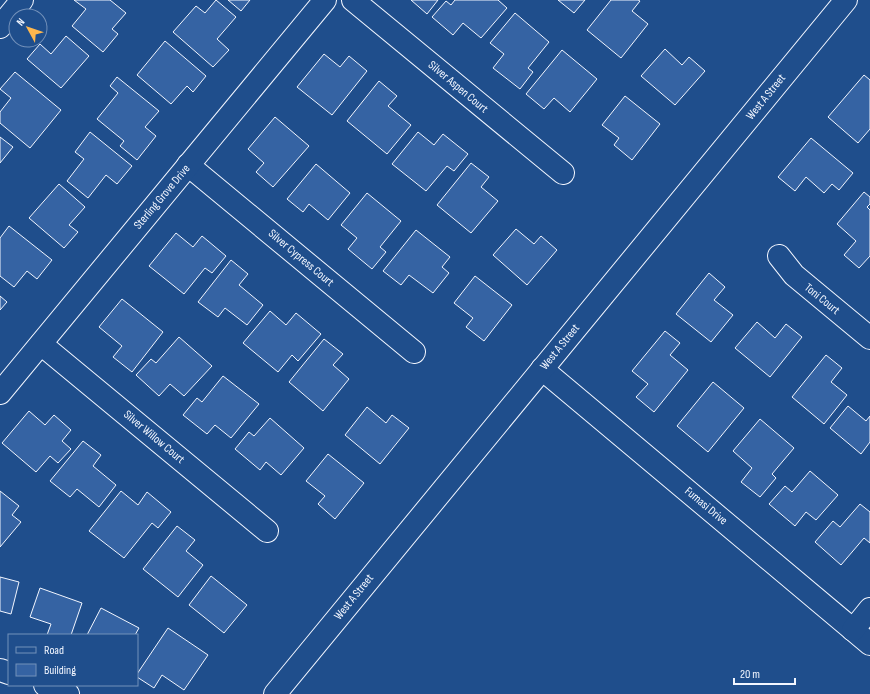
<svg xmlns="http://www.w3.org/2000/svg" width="870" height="694" font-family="'Sofia Sans Condensed',sans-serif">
<rect width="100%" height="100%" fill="#1f4e8c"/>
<g fill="#3563a3" stroke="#f2f6ff">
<path d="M74 0H110L126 13 112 29 118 34 103 52 72 26 86 9Z"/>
<path d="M216 0 236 17 217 39 229 50 213 67 173 32 196 6 205 13Z"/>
<path d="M228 0H250L241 11Z"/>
<path d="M411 0H438L427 14Z"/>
<path d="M455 0H498L507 8 481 38 463 23 453 35 432 17 446 1 451 5Z"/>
<path d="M558 0H585L574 13Z"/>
<path d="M611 0H638L640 1 632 11 648 24 621 58 587 30Z"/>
<path d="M515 13 549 42 528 68 533 72 520 89 493 68 504 54 490 43Z"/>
<path d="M66 36 89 56 61 88 27 59 40 44 51 54Z"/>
<path d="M165 41 206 76 193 92 187 86 171 104 137 75Z"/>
<path d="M665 49 682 65 689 57 705 71 675 105 641 76Z"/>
<path d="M562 50 597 79 570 112 554 98 544 109 526 94Z"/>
<path d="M324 54 340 67 349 56 367 71 332 115 297 87Z"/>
<path d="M15 72 61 110 30 148 0 123V112L11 98 0 89Z"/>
<path d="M864 75 870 80V129L858 143 828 117Z"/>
<path d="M117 77 159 111 145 127 156 136 137 160 120 146 124 141 97 119 118 93 110 86Z"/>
<path d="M379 81 397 96 388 106 411 125 387 154 347 121Z"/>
<path d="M625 96 660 124 632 160 614 145 619 138 602 125Z"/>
<path d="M275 117 309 146 273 187 256 172 264 163 248 149Z"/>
<path d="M90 132 132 166 117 184 106 175 88 198 67 181 84 159 75 152Z"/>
<path d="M418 132 434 145 443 134 468 154 454 171 447 166 426 191 392 164Z"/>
<path d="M0 137 13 147 0 163Z"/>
<path d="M811 138 853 173 839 190 832 184 824 193 806 177 795 191 778 177Z"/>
<path d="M471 163 489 177 481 187 498 201 471 233 437 205Z"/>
<path d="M316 164 350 193 328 220 309 204 303 212 287 199Z"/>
<path d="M59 184 85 207 69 225 78 232 64 248 29 218Z"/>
<path d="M864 192 870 197V204L867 207 870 210V256L859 268 844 255 856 241 837 224Z"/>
<path d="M367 193 401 221 380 247 386 252 372 269 348 249 357 238 341 225Z"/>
<path d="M9 226 52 260 37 279 27 271 14 287 0 276V238Z"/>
<path d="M516 229 534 244 541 236 557 250 527 285 493 255Z"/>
<path d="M416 230 450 257 442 267 449 273 433 293 409 275 401 285 383 271Z"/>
<path d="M176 233 193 247 202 236 226 256 212 273 205 268 184 294 149 266Z"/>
<path d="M231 260 248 274 239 285 263 305 247 325 225 308 218 317 198 302Z"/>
<path d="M709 273 725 287 714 300 733 315 711 342 676 314Z"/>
<path d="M475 276 512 305 484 341 466 327 473 318 454 303Z"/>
<path d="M0 296 7 302 0 310Z"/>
<path d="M122 299 163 332 132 372 113 357 122 346 99 327Z"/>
<path d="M270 311 286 325 296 313 321 334 298 361 292 355 278 372 243 343Z"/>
<path d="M757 322 775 338 786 324 802 337 770 377 735 348Z"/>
<path d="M665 331 680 343 670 355 688 370 654 412 636 397 648 384 632 371Z"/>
<path d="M179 337 212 366 184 396 170 384 159 396 136 375 151 359 156 363Z"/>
<path d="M324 339 343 354 333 365 349 379 323 411 289 382Z"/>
<path d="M826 355 842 368 831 382 847 395 824 424 792 397Z"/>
<path d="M223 376 259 404 231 438 215 425 207 434 183 415 197 398 202 402Z"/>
<path d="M713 382 744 408 708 452 677 426Z"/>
<path d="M848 406 866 421 870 416V442L861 454 830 428Z"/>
<path d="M367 407 386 423 392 415 409 428 380 464 345 435Z"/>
<path d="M29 411 45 425 54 415 71 430 62 441 71 449 58 463 50 456 36 472 2 443Z"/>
<path d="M270 418 304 448 281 475 266 462 260 470 235 449 249 432 254 436Z"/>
<path d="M760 419 794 448 772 474 776 478 760 497 741 482 752 468 733 451Z"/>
<path d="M83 441 101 455 93 466 116 485 99 507 77 489 70 497 50 481Z"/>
<path d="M328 454 364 483 335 519 318 504 325 496 306 481Z"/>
<path d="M810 471 838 495 816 520 806 512 795 526 769 504 785 486 792 492Z"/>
<path d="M0 491 19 506 12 515 21 522 0 547Z"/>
<path d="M121 491 138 505 147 492 171 512 158 528 152 523 124 558 89 531Z"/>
<path d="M860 504 870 512V543L864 538 841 565 815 542 833 521 840 527Z"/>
<path d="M177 526 195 540 186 551 203 565 178 597 143 569Z"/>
<path d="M211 576 247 605 224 633 189 605Z"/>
<path d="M0 577 19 582 11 614 0 611Z"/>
<path d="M40 588 82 603 71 635H47L51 624 30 617Z"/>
<path d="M101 608 139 628 135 635H87Z"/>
<path d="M168 628 208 655 184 690 162 675 154 688 137 677V674Z"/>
</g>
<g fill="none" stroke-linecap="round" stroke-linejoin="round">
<defs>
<g id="minor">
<path d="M353 0 563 173"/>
<path d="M0 27 22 0"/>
<path d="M188 165 414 352"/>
<path d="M779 256 794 275 870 338"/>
<path d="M41 344 267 531"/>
<path d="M542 369 870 644"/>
<path d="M0 393 325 0"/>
<path d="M853 630 870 609"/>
<path d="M0 670 9 673"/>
<path d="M45 685 68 694"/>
<path d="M275 694 846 0"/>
</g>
</defs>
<use href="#minor" stroke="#f2f6ff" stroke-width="24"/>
<use href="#minor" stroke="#1f4e8c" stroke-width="22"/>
</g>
<g text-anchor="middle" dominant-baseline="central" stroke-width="3" stroke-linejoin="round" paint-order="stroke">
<g font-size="12" fill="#f2f6ff" stroke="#1f4e8c">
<text transform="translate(458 87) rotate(40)">Silver Aspen Court</text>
<text transform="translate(766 97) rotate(-51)">West A Street</text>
<text transform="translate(162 197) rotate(-50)">Sterling Grove Drive</text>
<text transform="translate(301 258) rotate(40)">Silver Cypress Court</text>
<text transform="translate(822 299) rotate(39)">Toni Court</text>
<text transform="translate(560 347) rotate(-51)">West A Street</text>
<text transform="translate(154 437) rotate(40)">Silver Willow Court</text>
<text transform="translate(706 506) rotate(40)">Fumasi Drive</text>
<text transform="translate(354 597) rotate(-51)">West A Street</text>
</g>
</g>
<rect x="8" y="634" width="130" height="52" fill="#1f4e8c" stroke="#7391ba"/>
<rect x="16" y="647" width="20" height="6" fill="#1f4e8c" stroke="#7391ba"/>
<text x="44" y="654" font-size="12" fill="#f2f6ff">Road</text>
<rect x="16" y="664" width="20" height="12" fill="#3563a3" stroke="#7391ba"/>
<text x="44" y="674" font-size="12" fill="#f2f6ff">Building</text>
<g transform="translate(28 28) rotate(310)"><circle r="19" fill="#1f4e8c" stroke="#7391ba"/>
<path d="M0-3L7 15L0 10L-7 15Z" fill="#ffb74d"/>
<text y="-6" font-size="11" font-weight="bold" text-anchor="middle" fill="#f2f6ff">N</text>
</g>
<path d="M734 678v6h61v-6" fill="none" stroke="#f2f6ff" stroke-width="2"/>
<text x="740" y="678" font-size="12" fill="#f2f6ff" stroke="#1f4e8c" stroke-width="3" paint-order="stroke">20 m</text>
</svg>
